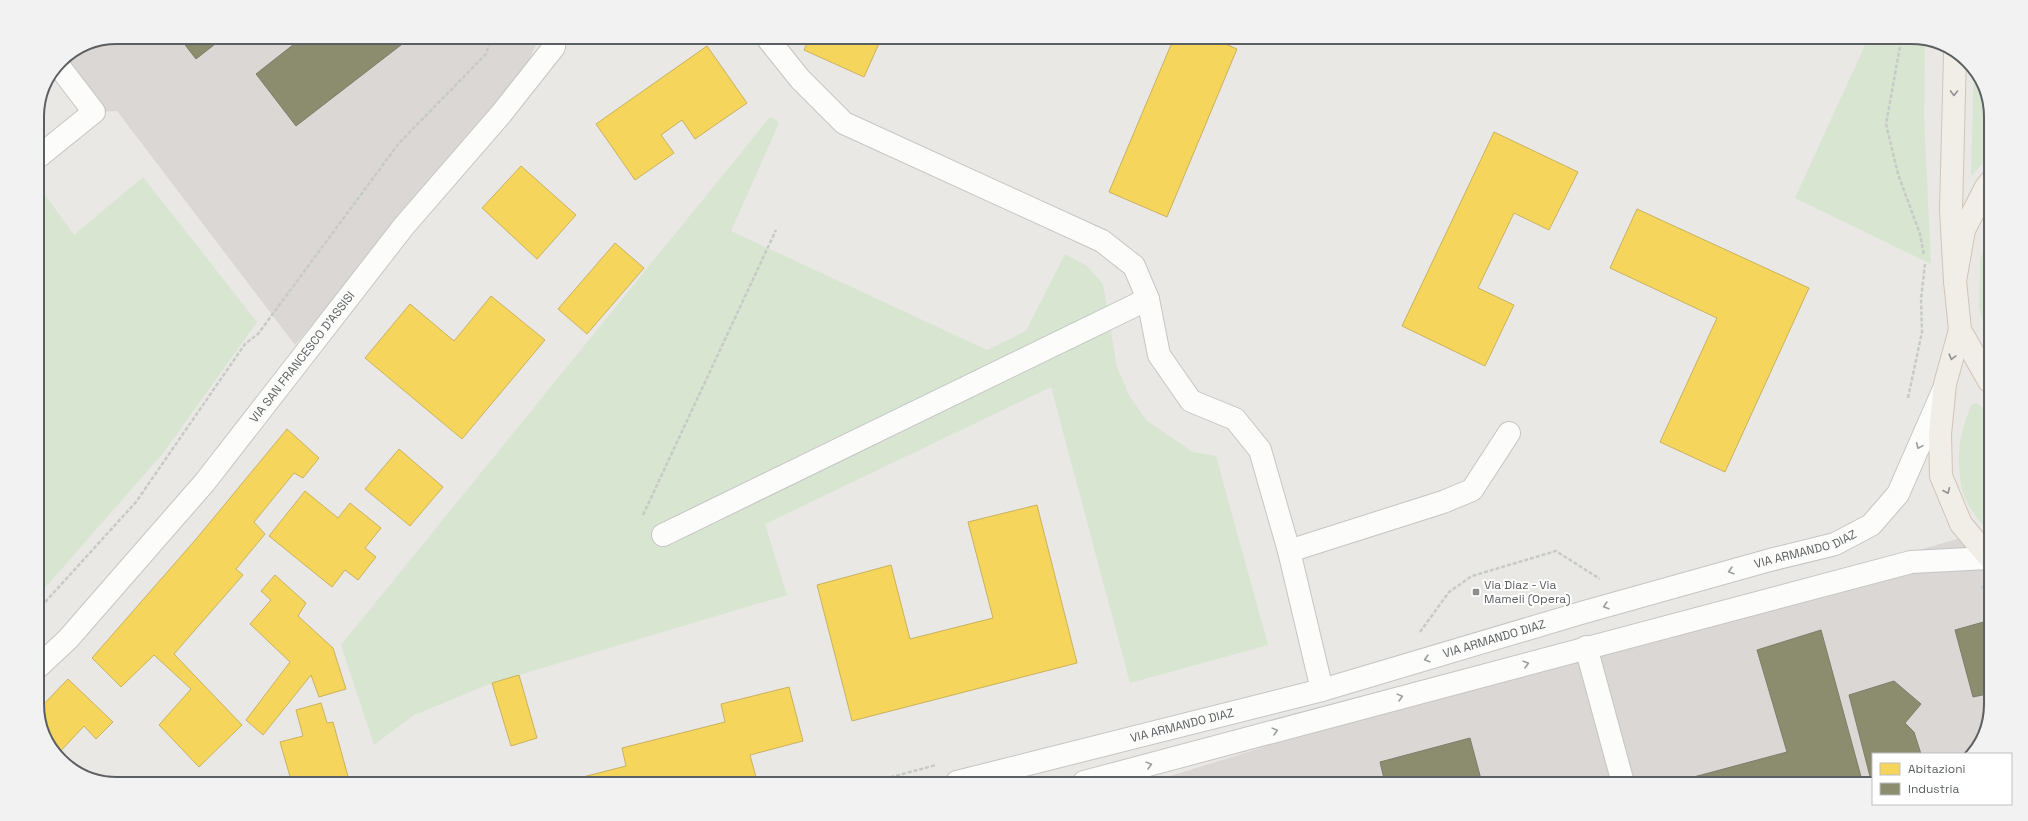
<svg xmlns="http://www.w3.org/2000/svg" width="2028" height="821" font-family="'Space Grotesk',sans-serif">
<rect width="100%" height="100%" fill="#eae8e5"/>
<g fill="#dad7d5">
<path d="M117 37 539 38 524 71 295 345 117 111 94 112 61 60 87 43Z"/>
<path d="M1988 530 1987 730 1968 754H1873V784L1151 782 1586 647Z"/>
</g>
<g fill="#d7e5d1">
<path d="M1867 41H1925L1924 117 1931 264 1795 198Z"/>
<path d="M1974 68 1991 112V155L1971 176Z"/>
<path d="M770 117 779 123 731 231 987 350 1026 331 1065 254 1087 266 1103 284 1117 367 1130 397 1147 421 1193 452 1216 456 1268 645 1130 683 1051 387 765 524 787 595 492 683 414 715 374 745 341 645Z"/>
<path d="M143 177 257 322 164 452 37 597V184L74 235Z"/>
<path d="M1990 234 1989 344 1979 307 1980 259Z"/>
<path d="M1977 403 1989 414 1988 531C1979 521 1971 510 1965 498 1963 494 1962 488 1961 483 1956 455 1960 430 1972 404Z"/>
</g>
<g fill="#f6d55c" stroke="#c8b25e">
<path d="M809 39H881L864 77 804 50Z"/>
<path d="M1173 40H1216L1237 49 1167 217 1109 192Z"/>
<path d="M707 46 747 103 695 139 682 120 661 135 674 153 635 180 596 124Z"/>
<path d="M1494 132 1578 172 1549 230 1514 213 1478 288 1514 305 1485 366 1402 326Z"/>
<path d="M521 166 576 215 537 259 482 208Z"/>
<path d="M1637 209 1809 288 1725 472 1660 442 1717 318 1610 268Z"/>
<path d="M615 243 644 268 587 334 558 309Z"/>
<path d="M491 296 545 340 462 439 365 358 410 304 454 341Z"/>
<path d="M287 429 319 458 303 478 294 473 254 522 265 534 236 569 243 575 174 654 242 725 199 767 159 725 191 689 154 655 121 687 92 658 197 538Z"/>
<path d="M399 449 443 487 410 526 365 489Z"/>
<path d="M305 491 338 518 350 503 381 528 365 548 376 557 358 580 345 570 332 587 269 536Z"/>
<path d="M1037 505 1077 663 852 721 817 585 891 565 910 639 993 618 968 522Z"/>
<path d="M275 575 306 603 298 616 333 648 346 689 319 697 311 675 263 735 246 720 290 662 250 624 271 600 261 591Z"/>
<path d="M519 675 537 738 511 746 492 683Z"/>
<path d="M68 679 113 722 96 739 84 726 57 755 53 752 38 710Z"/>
<path d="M789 687 803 741 750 755 757 781H567L626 766 622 748 725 722 721 704Z"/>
<path d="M321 703 327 723 333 722 349 780H291L280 742 303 736 296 710Z"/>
</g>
<g fill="#8c8c6e" stroke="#7d7e6a">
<path d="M179 37H224L196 59Z"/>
<path d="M303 37 410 38 296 126 256 74Z"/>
<path d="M1987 621V694L1973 697 1955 630Z"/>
<path d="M1821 630 1863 784 1675 783V782L1787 752 1757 650Z"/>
<path d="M1894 681 1921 704 1905 723 1914 732 1921 754H1873L1872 784 1849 695Z"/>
<path d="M1470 738 1482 783H1385L1380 762Z"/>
</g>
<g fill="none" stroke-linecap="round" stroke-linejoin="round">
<defs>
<g id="minor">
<path d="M768 39 800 79 844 123 1102 241 1134 266 1148 299 1159 355 1191 401 1235 419 1260 450 1289 551 1322 690"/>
<path d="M37 158 94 112 58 65"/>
<path d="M663 535 1148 299"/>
<path d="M1289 551 1443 502 1472 490 1509 433"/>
<path d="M1586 647 1623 783"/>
<path id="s1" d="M37 668 68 639 205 482 404 226 501 114 554 47 555 38"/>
<path id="s2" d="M957 782 1322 690 1581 613 1770 560 1835 544 1871 525 1898 494 1943 391"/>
<path d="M1084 782 1911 562 1988 558"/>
</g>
<g id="major">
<path d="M1955 281 1951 210 1955 54"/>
<path d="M1960 330 1945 384 1940 434 1941 476 1961 524 1988 556"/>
<path d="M1989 381 1960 330 1955 281 1964 230 1986 187 1990 182"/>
</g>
</defs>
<use href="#minor" stroke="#c4c5c5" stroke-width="24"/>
<use href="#major" stroke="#d0c4b5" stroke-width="24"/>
<g stroke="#c7cbc7" stroke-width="2.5" stroke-dasharray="4 2" stroke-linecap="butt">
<path d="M1901 41 1886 124 1898 174 1920 234 1924 256"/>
<path d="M1908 398 1922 332 1921 299 1925 264"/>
<path d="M643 515 776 230"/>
<path d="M1981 587 1988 589"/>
<path d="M37 611 136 502 245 344 258 334 399 143 486 54 491 38"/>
<path d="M1420 632 1449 592 1472 576 1556 551 1600 579"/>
<path d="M873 782 936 765"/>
</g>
<use href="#minor" stroke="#fcfcfb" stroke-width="22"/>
<use href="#major" stroke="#f1eee8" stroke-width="22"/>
</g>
<defs><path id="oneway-chevron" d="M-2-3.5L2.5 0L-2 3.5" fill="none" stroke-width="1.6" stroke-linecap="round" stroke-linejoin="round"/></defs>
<g stroke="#909191">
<use href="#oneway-chevron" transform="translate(1954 93) rotate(91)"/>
<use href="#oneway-chevron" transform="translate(1952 357) rotate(105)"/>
<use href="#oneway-chevron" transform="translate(1947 491) rotate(67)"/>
</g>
<g stroke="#9b9e9f">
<use href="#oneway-chevron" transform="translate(1919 446) rotate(114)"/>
<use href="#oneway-chevron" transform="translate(1731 571) rotate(164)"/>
<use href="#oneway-chevron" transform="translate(1606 606) rotate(164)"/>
<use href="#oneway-chevron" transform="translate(1427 659) rotate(164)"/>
<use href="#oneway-chevron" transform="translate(1526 664) rotate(-15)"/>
<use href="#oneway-chevron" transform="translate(1400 697) rotate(-15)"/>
<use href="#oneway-chevron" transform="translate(1275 731) rotate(-15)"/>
<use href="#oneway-chevron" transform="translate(1149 765) rotate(-15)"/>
</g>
<rect fill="#8d8f90" stroke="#fff" stroke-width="1.5" x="1472" y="588" width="8" height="8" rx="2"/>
<g text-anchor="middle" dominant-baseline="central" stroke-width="4" stroke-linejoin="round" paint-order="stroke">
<g font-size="12" fill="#5b5f62" stroke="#fff">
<text stroke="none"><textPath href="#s1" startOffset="409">VIA SAN FRANCESCO D'ASSISI</textPath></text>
<text stroke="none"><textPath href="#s2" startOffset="880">VIA ARMANDO DIAZ</textPath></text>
<text stroke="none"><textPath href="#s2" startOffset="556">VIA ARMANDO DIAZ</textPath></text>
<text stroke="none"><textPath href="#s2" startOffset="232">VIA ARMANDO DIAZ</textPath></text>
</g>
<g font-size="12" fill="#5b5f62" stroke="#fff" text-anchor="start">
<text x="1484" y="585">Via Diaz - Via<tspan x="1484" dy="14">Mameli (Opera)</tspan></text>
</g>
</g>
<path d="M0 0H2028V821H0ZM117 44H1911A73 73 0 0 1 1984 117V704A73 73 0 0 1 1911 777H117A73 73 0 0 1 44 704V117A73 73 0 0 1 117 44Z" fill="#f2f2f2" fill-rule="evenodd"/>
<path fill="none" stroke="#5b5f62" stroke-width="2" d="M117 44H1911A73 73 0 0 1 1984 117V704A73 73 0 0 1 1911 777H117A73 73 0 0 1 44 704V117A73 73 0 0 1 117 44Z"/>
<rect x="1872" y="753" width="140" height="52" fill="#ffffff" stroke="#bdbfc0"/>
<rect x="1880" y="763" width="20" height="12" fill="#f6d55c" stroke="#bdbfc0"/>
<text x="1908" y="773" font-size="12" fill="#5b5f62">Abitazioni</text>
<rect x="1880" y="783" width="20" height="12" fill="#8c8c6e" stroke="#bdbfc0"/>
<text x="1908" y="793" font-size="12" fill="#5b5f62">Industria</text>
</svg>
